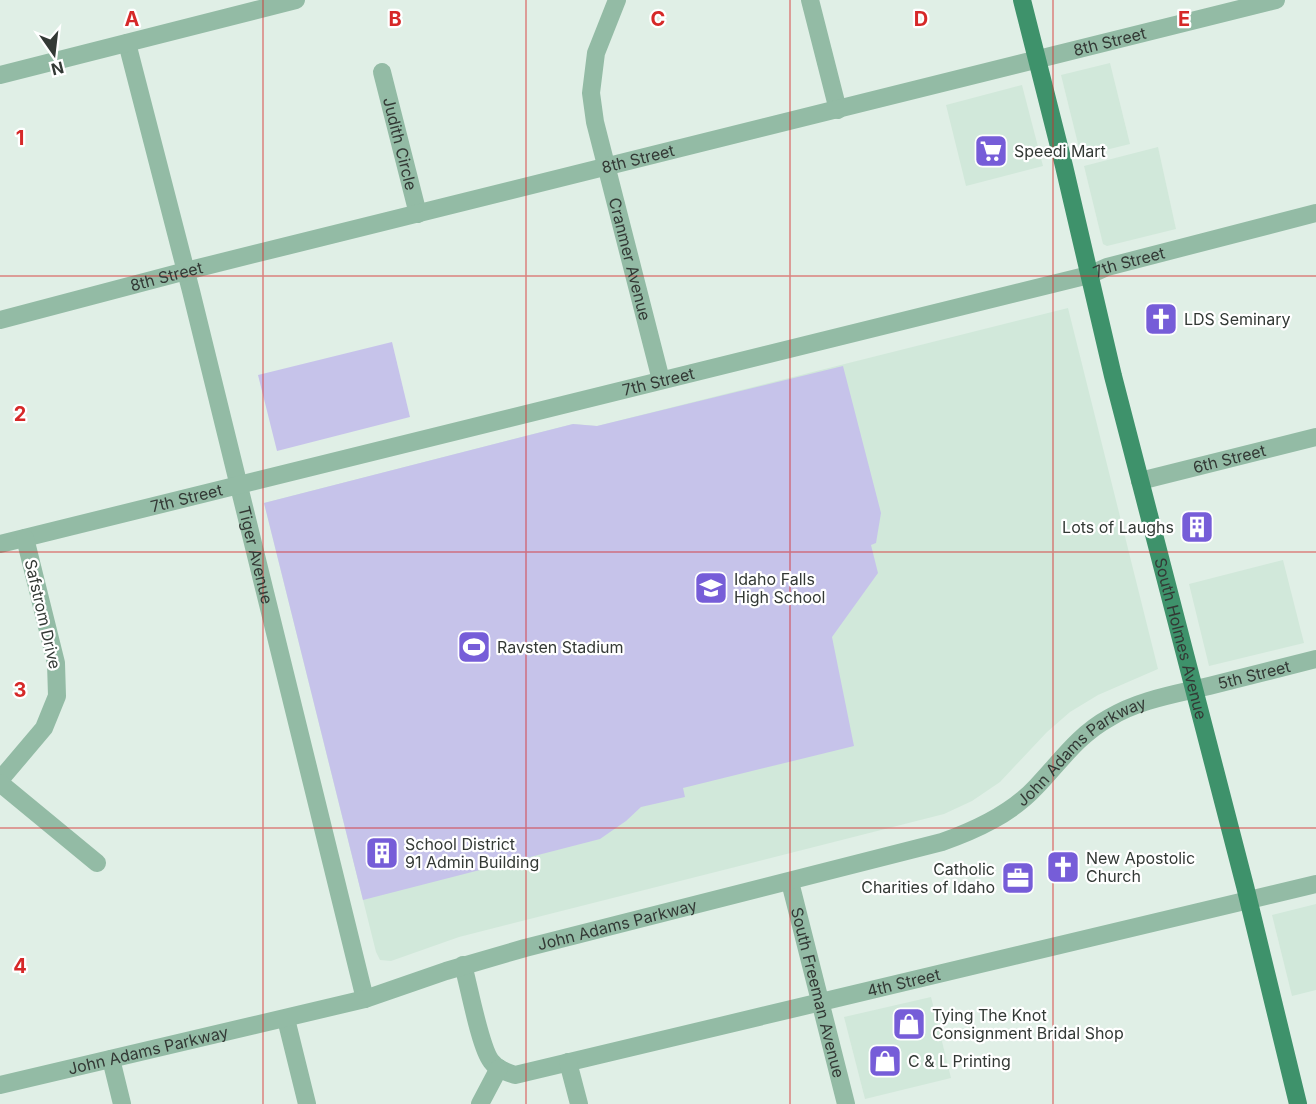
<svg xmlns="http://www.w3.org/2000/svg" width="1316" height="1104" font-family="Inter,sans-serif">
<rect width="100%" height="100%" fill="#e0efe6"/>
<g fill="#d1e8da">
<path d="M1110 63 1130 144 1081 156 1061 75Z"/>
<path d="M1022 85 1043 166 966 186 946 105Z"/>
<path d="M1158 147 1176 229 1107 246 1103 244 1084 166Z"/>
<path d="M1068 308 1158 669 1098 695 1070 712 1047 732 1000 782 972 801 944 814 459 937 391 961 380 960 376 952 264 503 573 424 597 426Z"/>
<path d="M1283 560 1304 643 1209 666 1189 584Z"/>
<path d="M1316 904V990L1292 996 1272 915Z"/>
<path d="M931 997 951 1078 865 1099 844 1017Z"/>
</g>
<g fill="#c6c3ea">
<path d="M392 342 410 417 277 451 258 375Z"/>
<path d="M843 366 881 513 876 543 871 545 878 573 832 637 854 746 683 788 685 797 641 807 626 821 600 839 363 900 264 503 573 424 597 426Z"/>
</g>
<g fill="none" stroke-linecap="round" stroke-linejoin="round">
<g stroke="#93bba5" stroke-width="18">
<path id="s1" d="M617 0 596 53 591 93 595 122 661 380"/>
<path d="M810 0 838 110"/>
<path id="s2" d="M127 43 191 291 365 999"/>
<path id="s3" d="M382 72 418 214"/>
<path d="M0 75 296 0"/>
<path id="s4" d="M0 320 186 271 1276 0"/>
<path id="s5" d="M1140 481 1316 437"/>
<path id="s6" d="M0 544 1089 275 1107 267 1316 213"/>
<path d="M0 780 44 728 57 696 56 663 25 538"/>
<path d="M0 783 97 863"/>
<path id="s7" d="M790 882 846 1104"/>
<path id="s8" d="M463 965C469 986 480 1047 491 1061 497 1069 506 1072 515 1075L1316 884"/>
<path d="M286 1019 307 1104"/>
<path d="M111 1059 122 1104"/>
<path d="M568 1062 579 1104"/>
<path id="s9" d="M0 1085 365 999 446 971 525 948 942 842C976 830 1011 814 1036 787 1060 762 1078 735 1109 718 1138 700 1176 694 1209 686 1245 677 1280 668 1316 659"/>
<path d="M480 1104 499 1068"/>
</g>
<path stroke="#3e926b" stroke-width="18" id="s10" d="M1022 0 1064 166 1113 376 1245 886 1298 1104"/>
</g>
<path fill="none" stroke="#d62828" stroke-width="1.5" stroke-opacity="0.55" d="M263 0V1104M526 0V1104M790 0V1104M1053 0V1104M0 276H1316M0 552H1316M0 828H1316"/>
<defs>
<symbol id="supermarket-square" viewBox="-11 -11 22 22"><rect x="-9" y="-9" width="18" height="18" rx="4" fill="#765dd8" stroke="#fff"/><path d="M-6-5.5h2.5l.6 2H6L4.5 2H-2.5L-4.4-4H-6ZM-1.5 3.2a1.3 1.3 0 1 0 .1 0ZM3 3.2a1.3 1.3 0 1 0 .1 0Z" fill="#fff"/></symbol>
<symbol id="church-square" viewBox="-11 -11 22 22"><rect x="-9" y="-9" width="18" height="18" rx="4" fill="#765dd8" stroke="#fff"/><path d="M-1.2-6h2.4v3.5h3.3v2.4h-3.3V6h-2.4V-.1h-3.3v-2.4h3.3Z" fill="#fff"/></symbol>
<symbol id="building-square" viewBox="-11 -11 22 22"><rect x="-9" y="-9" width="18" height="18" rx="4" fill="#765dd8" stroke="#fff"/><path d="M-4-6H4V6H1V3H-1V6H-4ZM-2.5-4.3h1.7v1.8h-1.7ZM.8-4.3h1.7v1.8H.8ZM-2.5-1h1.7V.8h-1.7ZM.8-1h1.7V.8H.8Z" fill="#fff"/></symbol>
<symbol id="school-square" viewBox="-11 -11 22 22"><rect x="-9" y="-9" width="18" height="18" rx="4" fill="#765dd8" stroke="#fff"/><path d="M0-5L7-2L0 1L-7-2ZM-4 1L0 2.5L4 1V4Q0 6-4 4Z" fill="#fff"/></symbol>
<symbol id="stadium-square" viewBox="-11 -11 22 22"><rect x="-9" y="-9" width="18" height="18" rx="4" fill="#765dd8" stroke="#fff"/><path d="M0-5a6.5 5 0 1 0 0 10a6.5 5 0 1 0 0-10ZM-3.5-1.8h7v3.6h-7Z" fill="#fff"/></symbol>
<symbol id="office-square" viewBox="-11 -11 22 22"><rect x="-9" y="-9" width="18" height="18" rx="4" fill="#765dd8" stroke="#fff"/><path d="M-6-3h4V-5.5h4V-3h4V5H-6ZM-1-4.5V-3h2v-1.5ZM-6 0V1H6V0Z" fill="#fff"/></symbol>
<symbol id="shop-square" viewBox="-11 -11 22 22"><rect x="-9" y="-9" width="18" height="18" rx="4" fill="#765dd8" stroke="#fff"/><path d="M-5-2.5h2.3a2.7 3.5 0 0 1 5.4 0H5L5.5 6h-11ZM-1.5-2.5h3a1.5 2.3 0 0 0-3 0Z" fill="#fff"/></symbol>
</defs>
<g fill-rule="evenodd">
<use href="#supermarket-square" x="972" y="132" width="38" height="38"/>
<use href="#church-square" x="1142" y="300" width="38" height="38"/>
<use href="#building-square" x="1178" y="508" width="38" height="38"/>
<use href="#school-square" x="692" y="569" width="38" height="38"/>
<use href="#stadium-square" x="455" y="628" width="38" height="38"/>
<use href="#building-square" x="363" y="834" width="38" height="38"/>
<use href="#church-square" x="1044" y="848" width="38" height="38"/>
<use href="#office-square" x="999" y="859" width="38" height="38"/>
<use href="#shop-square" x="890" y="1005" width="38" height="38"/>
<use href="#shop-square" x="866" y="1042" width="38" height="38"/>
</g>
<g text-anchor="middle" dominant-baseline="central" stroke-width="4.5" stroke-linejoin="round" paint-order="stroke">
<g font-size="16" fill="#333935" stroke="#fff">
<text stroke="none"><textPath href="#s4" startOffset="1144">8th Street</textPath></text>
<text stroke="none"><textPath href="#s3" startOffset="74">Judith Circle</textPath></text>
<text stroke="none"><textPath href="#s4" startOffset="658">8th Street</textPath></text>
<text stroke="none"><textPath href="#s1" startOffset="268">Cranmer Avenue</textPath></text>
<text stroke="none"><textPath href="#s6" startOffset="1164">7th Street</textPath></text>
<text stroke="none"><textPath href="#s4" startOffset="172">8th Street</textPath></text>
<text stroke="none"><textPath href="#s6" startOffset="678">7th Street</textPath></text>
<text stroke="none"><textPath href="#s5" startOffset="92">6th Street</textPath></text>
<text stroke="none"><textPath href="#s6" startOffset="192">7th Street</textPath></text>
<text stroke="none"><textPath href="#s2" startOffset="528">Tiger Avenue</textPath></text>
<text transform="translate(43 614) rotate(77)">Safstrom Drive</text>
<text stroke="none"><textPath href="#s10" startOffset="658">South Holmes Avenue</textPath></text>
<text stroke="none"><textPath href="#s9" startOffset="1336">5th Street</textPath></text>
<text stroke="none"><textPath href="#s9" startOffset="1142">John Adams Parkway</textPath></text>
<text stroke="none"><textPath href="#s9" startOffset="638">John Adams Parkway</textPath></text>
<text stroke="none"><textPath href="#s8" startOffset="528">4th Street</textPath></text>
<text stroke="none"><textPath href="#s7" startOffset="114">South Freeman Avenue</textPath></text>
<text stroke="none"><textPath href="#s9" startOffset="152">John Adams Parkway</textPath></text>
</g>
<g font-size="16" fill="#333935" stroke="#fff" text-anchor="start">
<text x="1014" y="151">Speedi Mart</text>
<text x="1184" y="319">LDS Seminary</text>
<text x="1174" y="527" text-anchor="end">Lots of Laughs</text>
<text x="734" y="579">Idaho Falls<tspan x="734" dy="18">High School</tspan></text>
<text x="497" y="647">Ravsten Stadium</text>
<text x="405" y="844">School District<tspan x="405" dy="18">91 Admin Building</tspan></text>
<text x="1086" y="858">New Apostolic<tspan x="1086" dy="18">Church</tspan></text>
<text x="995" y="869" text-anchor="end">Catholic<tspan x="995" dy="18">Charities of Idaho</tspan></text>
<text x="932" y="1015">Tying The Knot<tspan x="932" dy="18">Consignment Bridal Shop</tspan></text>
<text x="908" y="1061">C &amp; L Printing</text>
</g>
</g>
<g font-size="20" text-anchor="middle" font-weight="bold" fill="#d62828" stroke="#fff" stroke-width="4.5" stroke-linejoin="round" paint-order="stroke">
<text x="132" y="26">A</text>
<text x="395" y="26">B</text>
<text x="658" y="26">C</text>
<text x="921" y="26">D</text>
<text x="1184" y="26">E</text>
<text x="20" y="145">1</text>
<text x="20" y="421">2</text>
<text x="20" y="697">3</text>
<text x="20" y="973">4</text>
</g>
<g transform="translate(54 54) rotate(166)" stroke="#ffffff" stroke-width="4.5" paint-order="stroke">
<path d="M0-4.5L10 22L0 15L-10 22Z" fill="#333935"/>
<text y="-9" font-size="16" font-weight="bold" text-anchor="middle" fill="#333935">N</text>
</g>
</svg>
